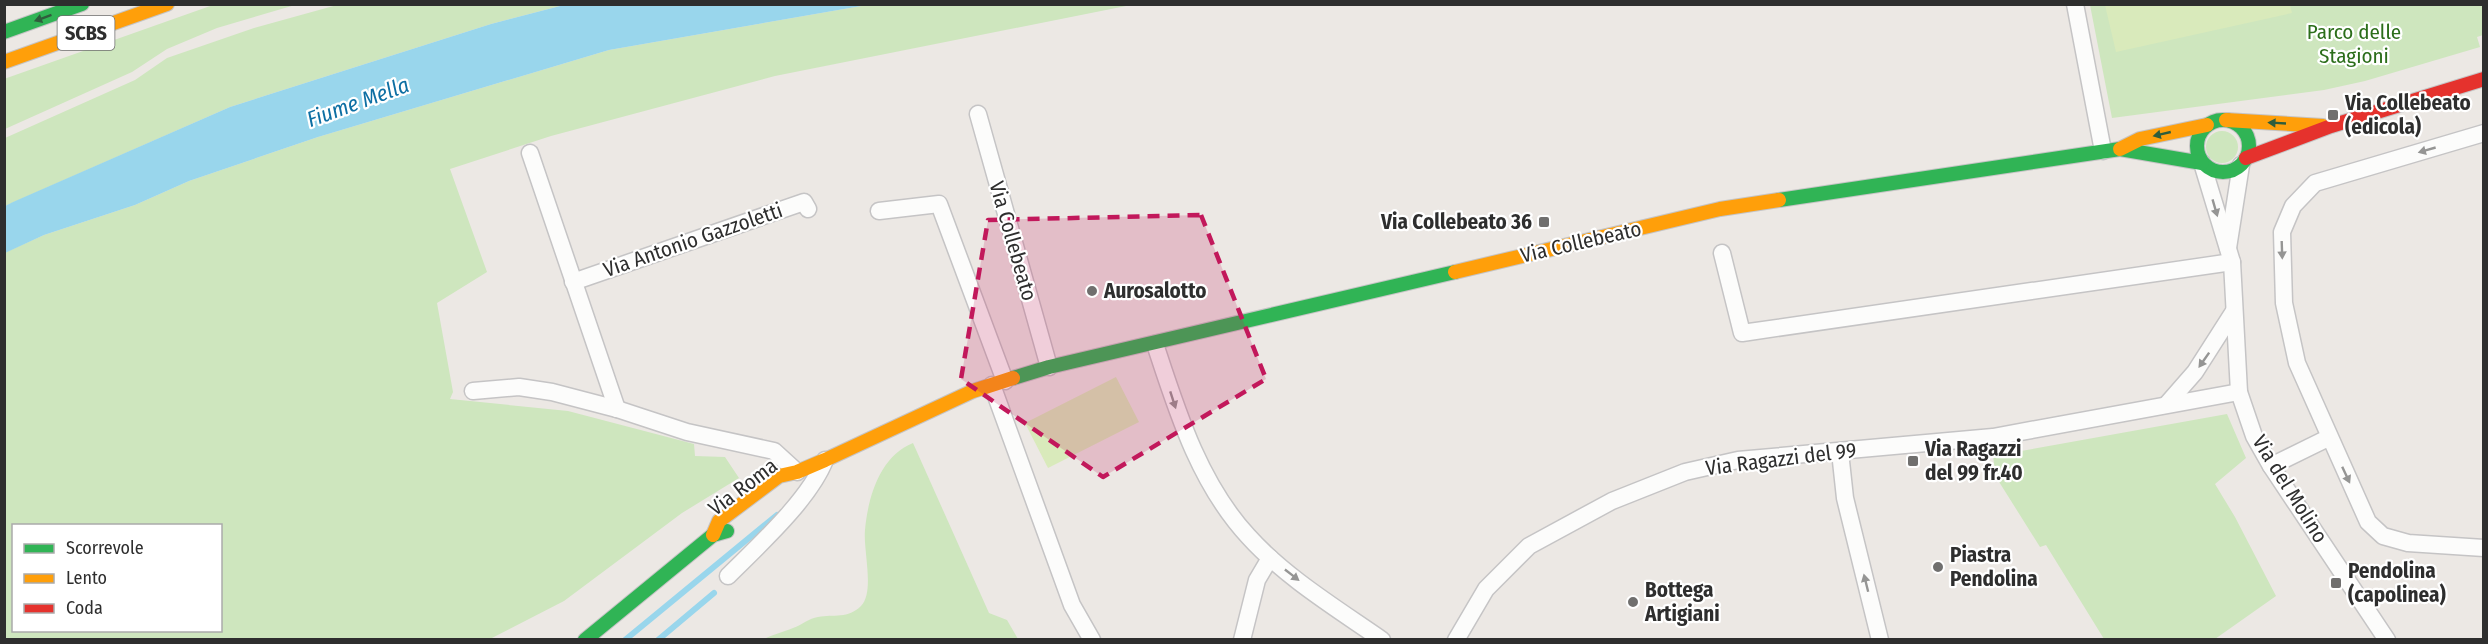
<svg xmlns="http://www.w3.org/2000/svg" width="2488" height="644" font-family="'Fira Sans Condensed',sans-serif">
<rect width="100%" height="100%" fill="#ece8e4"/>
<g fill="#cee6be" fill-rule="evenodd">
<path d="M213 5H295L217 28 167 49 132 72 5 129 4 79Z"/>
<path d="M337 5H564L491 24 230 107 5 206V138L135 80 167 58 254 28Z"/>
<path d="M867 5H1131L775 76 551 136 450 169 487 272 437 303 453 392 450 399 568 411 694 444 695 456 725 457 739 478 682 513 564 601 490 639H5L4 253 44 235 135 205 189 181 318 137 609 50ZM14 526H220V630H14Z"/>
<path d="M2090 5H2483V35L2477 37 2480 47 2365 81 2324 90 2112 118Z"/>
<circle cx="2222" cy="147" r="16"/>
<path d="M2227 414 2246 458 2215 484 2235 517 2276 596 2215 639H2104L2046 545 2040 547 1996 477 1993 456Z"/>
<path d="M913 443 989 613 1007 620 1018 639H764C774 634 783 632 793 628 802 625 809 618 818 617 834 614 848 619 861 606 875 592 863 550 865 530 868 497 880 456 913 443Z"/>
</g>
<g fill="#d9eabb">
<path d="M2290 5 2292 13 2116 52 2105 5Z"/>
<path d="M1116 377 1139 422 1048 468 1025 423Z"/>
</g>
<path fill="#99d6ec" d="M564 5H867L609 50 318 137 189 181 135 205 44 235 5 253V206L13 202 230 107 491 24Z"/>
<g fill="none" stroke-linecap="round" stroke-linejoin="round">
<g stroke="#99d6ec" stroke-width="6">
<path d="M625 640 777 515"/>
<path d="M658 640 714 593"/>
</g>
<defs>
<g id="street">
<path d="M2075 4 2103 151"/>
<path d="M978 114 1049 367"/>
<path d="M2484 133 2315 183 2293 206 2282 232 2284 303 2297 363 2368 522 2383 536 2408 543 2484 548"/>
<path d="M530 153 617 409"/>
<path d="M2202 163 2232 262 2239 392 2254 436 2271 466 2387 640"/>
<path d="M879 211 939 204 1005 381"/>
<path d="M2228 248 2241 165"/>
<path d="M1722 253 1742 333 2232 262"/>
<path d="M573 282 804 202 808 209"/>
<path d="M1155 344C1177 411 1199 483 1248 536 1285 577 1336 608 1382 640"/>
<path d="M992 385 1072 605 1092 640"/>
<path d="M473 391 519 387 552 392 617 409 687 432 774 451 797 472"/>
<path d="M2167 404 2195 372 2234 311"/>
<path d="M1840 452 1845 498 1880 640"/>
<path d="M2271 466 2328 438"/>
<path d="M728 576C759 545 809 500 825 460"/>
<path d="M1242 640 1257 580 1270 558"/>
<path d="M1456 640 1486 589 1529 546 1612 501 1685 472 1738 460 1993 437 2239 392"/>
</g>
<g id="fast">
<path d="M4 32 82 4"/>
<circle cx="2223" cy="146" r="26"/>
<path d="M1779 200 2120 149 2202 163"/>
<path d="M1013 378 1049 367 1455 272"/>
<path d="M585 640 713 535 727 531"/>
</g>
<g id="slow">
<path d="M4 62 167 4"/>
<path d="M2226 120 2323 126"/>
<path d="M2120 149 2140 139 2207 125"/>
<path d="M1455 272 1720 209 1779 200"/>
<path d="M713 535 719 521 779 476 797 472 825 460 973 391 1013 378"/>
</g>
<path id="jam" d="M2246 158 2331 126 2484 79"/>
</defs>
<use href="#street" stroke="#c5c4c5" stroke-width="19"/>
<use href="#fast" stroke="#c5c4c5" stroke-width="16"/>
<use href="#slow" stroke="#c5c4c5" stroke-width="16"/>
<use href="#jam" stroke="#c5c4c5" stroke-width="16"/>
<use href="#street" stroke="#fcfcfb" stroke-width="16"/>
<use href="#fast" stroke="#30b455" stroke-width="14"/>
<use href="#slow" stroke="#ff9f0a" stroke-width="14"/>
<use href="#jam" stroke="#e5322d" stroke-width="14"/>
</g>
<defs><path id="oneway-solid" d="M-6-.8H1V-3.2L6.5 0L1 3.2V.8H-6Z" transform="scale(1.5)"/></defs>
<g fill="#2f5d3c">
<use href="#oneway-solid" transform="translate(43 18) rotate(160)"/>
<use href="#oneway-solid" transform="translate(2277 123) rotate(-177)"/>
<use href="#oneway-solid" transform="translate(2162 134) rotate(167)"/>
</g>
<g fill="#959594">
<use href="#oneway-solid" transform="translate(2427 150) rotate(164)"/>
<use href="#oneway-solid" transform="translate(2215 208) rotate(74)"/>
<use href="#oneway-solid" transform="translate(2282 250) rotate(88)"/>
<use href="#oneway-solid" transform="translate(2204 360) rotate(125)"/>
<use href="#oneway-solid" transform="translate(1173 400) rotate(72)"/>
<use href="#oneway-solid" transform="translate(2346 475) rotate(65)"/>
<use href="#oneway-solid" transform="translate(1292 575) rotate(38)"/>
<use href="#oneway-solid" transform="translate(1866 583) rotate(-104)"/>
</g>
<path fill="#c2185b" fill-opacity="0.2" stroke="#c2185b" stroke-width="4.5" stroke-dasharray="12 8" stroke-linejoin="round" d="M1201 215 1266 379 1103 477 961 379 988 220Z"/>
<g fill="#706f6e" stroke="#fff" stroke-width="2">
<rect x="2327" y="109" width="12" height="12" rx="3"/>
<rect x="1538" y="216" width="12" height="12" rx="3"/>
<circle cx="1092" cy="291" r="6"/>
<rect x="1907" y="455" width="12" height="12" rx="3"/>
<circle cx="1938" cy="567" r="6"/>
<rect x="2330" y="577" width="12" height="12" rx="3"/>
<circle cx="1633" cy="602" r="6"/>
</g>
<g text-anchor="middle" dominant-baseline="central" stroke-width="4.5" stroke-linejoin="round" paint-order="stroke">
<rect fill="#fff" stroke="#6d6d6d" stroke-width="1.5" x="57.5" y="16" width="57" height="34" rx="4.5"/>
<g font-size="20" font-weight="bold" fill="#2e2e2e">
<text x="86" y="33">SCBS</text>
</g>
<g font-size="21" fill="#2c6e1b" stroke="#fff">
<text x="2354" y="32">Parco delle<tspan x="2354" dy="24">Stagioni</tspan></text>
</g>
<g font-size="21" font-weight="bold" fill="#2e2e2e" stroke="#fff" text-anchor="start">
<text x="2345" y="103">Via Collebeato<tspan x="2345" dy="24">(edicola)</tspan></text>
<text x="1532" y="222" text-anchor="end">Via Collebeato 36</text>
<text x="1104" y="291">Aurosalotto</text>
<text x="1925" y="449">Via Ragazzi<tspan x="1925" dy="24">del 99 fr.40</tspan></text>
<text x="1950" y="555">Piastra<tspan x="1950" dy="24">Pendolina</tspan></text>
<text x="2348" y="571">Pendolina<tspan x="2348" dy="24">(capolinea)</tspan></text>
<text x="1645" y="590">Bottega<tspan x="1645" dy="24">Artigiani</tspan></text>
</g>
<g font-size="21" fill="#2e2e2e" stroke="#fff">
<text transform="translate(693 240) rotate(-19)">Via Antonio Gazzoletti</text>
<text transform="translate(1013 241) rotate(74)">Via Collebeato</text>
<text transform="translate(1581 242) rotate(-13)">Via Collebeato</text>
<text transform="translate(1781 459) rotate(-7)">Via Ragazzi del 99</text>
<text transform="translate(743 487) rotate(-37)">Via Roma</text>
<text transform="translate(2290 489) rotate(58)">Via del Molino</text>
</g>
<g font-size="22" font-style="italic" fill="#0d6fa3" stroke="#fff">
<text transform="translate(358 102) rotate(-20)">Fiume Mella</text>
</g>
</g>
<rect width="2488" height="644" fill="none" stroke="#2e2e2e" stroke-width="12"/>
<rect x="12" y="524" width="210" height="108" fill="#ffffff" stroke="#ababab" stroke-width="1.5"/>
<rect x="24" y="544" width="30" height="9" fill="#30b455" stroke="#ababab" stroke-width="1.5"/>
<text x="66" y="554" font-size="18" fill="#2e2e2e">Scorrevole</text>
<rect x="24" y="574" width="30" height="9" fill="#ff9f0a" stroke="#ababab" stroke-width="1.5"/>
<text x="66" y="584" font-size="18" fill="#2e2e2e">Lento</text>
<rect x="24" y="604" width="30" height="9" fill="#e5322d" stroke="#ababab" stroke-width="1.5"/>
<text x="66" y="614" font-size="18" fill="#2e2e2e">Coda</text>
</svg>
